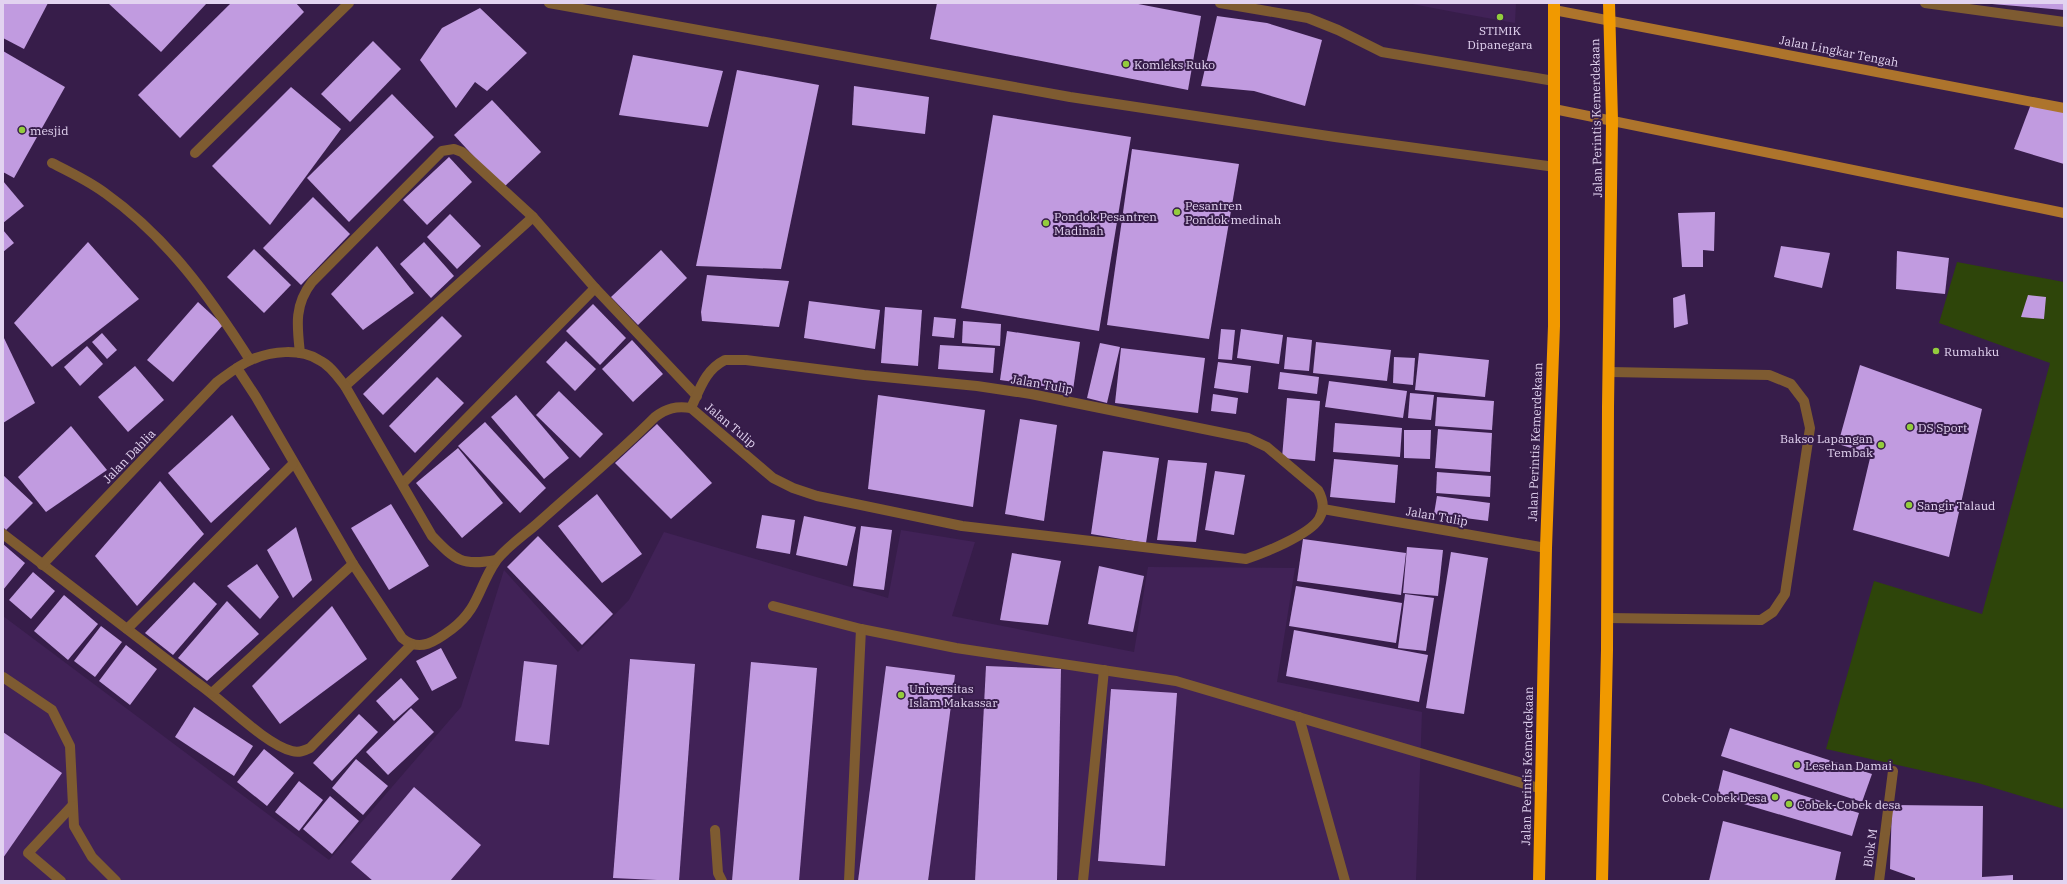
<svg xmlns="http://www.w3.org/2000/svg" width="2067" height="884" font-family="'IBM Plex Serif',serif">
<rect width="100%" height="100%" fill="#371d4a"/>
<g fill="#412257">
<path d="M1407 3H1516L1515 23 1454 12Z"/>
<path d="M901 530 975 542 952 616 1134 652 1148 567 1295 568 1277 682 1422 712 1416 881H3V616L329 860 461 707 504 570 578 652 629 600 664 532 888 598Z"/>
</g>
<path fill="#2e450a" d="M1957 262 2064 282V809L1978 783 1826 749 1874 581 1982 614 2050 363 1939 323Z"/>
<g fill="#c19be0">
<path d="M3 3H48L24 49 3 38Z"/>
<path d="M108 3H207L161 52Z"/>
<path d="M231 3H296L304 12 180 138 138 95Z"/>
<path d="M937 3H1133L1201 16 1188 90 930 39Z"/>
<path d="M1992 3H2064V10L1992 4Z"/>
<path d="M480 8 527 53 487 91 475 82 456 108 420 60 442 28Z"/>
<path d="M1217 16 1267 23 1322 40 1305 106 1254 91 1201 86Z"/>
<path d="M373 41 401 69 350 122 321 94Z"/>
<path d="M3 51 65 87 14 178 3 172Z"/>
<path d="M633 55 723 71 708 127 619 115Z"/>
<path d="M737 70 819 85 781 269 696 266Z"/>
<path d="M854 86 929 97 925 134 852 125Z"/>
<path d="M291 87 341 129 270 225 212 166Z"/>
<path d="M392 94 434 137 349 222 307 178Z"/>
<path d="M492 100 541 152 503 188 454 135Z"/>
<path d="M2031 104 2064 111V164L2014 149Z"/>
<path d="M993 115 1131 137 1099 331 961 308Z"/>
<path d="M1132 149 1239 164 1209 339 1107 325Z"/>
<path d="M449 157 472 182 427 225 403 200Z"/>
<path d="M3 181 24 206 3 223Z"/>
<path d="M313 197 350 234 301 285 263 248Z"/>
<path d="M1715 212 1714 251 1703 250V267H1682L1678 213Z"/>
<path d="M450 214 481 246 457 269 427 237Z"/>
<path d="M3 230 14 243 3 252Z"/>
<path d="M88 242 139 299 52 367 14 323Z"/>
<path d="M424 242 454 276 431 298 400 264Z"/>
<path d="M377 246 414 293 363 330 331 294Z"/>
<path d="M1781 246 1830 253 1822 288 1774 277Z"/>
<path d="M254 249 291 285 264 313 227 277Z"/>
<path d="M661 250 687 278 638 325 611 297Z"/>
<path d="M1897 251 1949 258 1945 294 1896 289Z"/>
<path d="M707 275 789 281 779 327 702 321 701 312Z"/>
<path d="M1685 294 1688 324 1674 328 1673 298Z"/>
<path d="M2028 295 2046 297 2044 319 2021 317Z"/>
<path d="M809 301 880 310 875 349 804 338Z"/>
<path d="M198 302 223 325 173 382 147 360Z"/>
<path d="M593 304 626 338 600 365 566 331Z"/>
<path d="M885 307 922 310 918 366 881 363Z"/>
<path d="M442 316 462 336 383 415 363 394Z"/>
<path d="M934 317 956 319 954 338 932 336Z"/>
<path d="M963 321 1001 324 1000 346 962 343Z"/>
<path d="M1221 329 1235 330 1232 360 1218 359Z"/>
<path d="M1241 329 1283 335 1279 364 1237 358Z"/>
<path d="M1007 331 1080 342 1073 390 1000 380Z"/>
<path d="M102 333 117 350 107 359 92 342Z"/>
<path d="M3 336 35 403 3 423Z"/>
<path d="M1287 337 1312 340 1309 371 1284 369Z"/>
<path d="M632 340 663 374 633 402 602 369Z"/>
<path d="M566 341 596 369 575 391 546 362Z"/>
<path d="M1316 342 1391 350 1387 381 1313 373Z"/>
<path d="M1100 343 1120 347 1107 403 1087 398Z"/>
<path d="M940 345 995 348 993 373 938 369Z"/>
<path d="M87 346 103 364 80 386 64 367Z"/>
<path d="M1121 348 1205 358 1198 413 1115 403Z"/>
<path d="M1419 353 1489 360 1485 397 1415 390Z"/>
<path d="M1394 357 1415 358 1413 385 1393 383Z"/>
<path d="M1218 362 1251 366 1248 393 1214 388Z"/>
<path d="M1860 365 1982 409 1949 557 1853 530 1871 454 1838 444Z"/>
<path d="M135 366 164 400 128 432 98 397Z"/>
<path d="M1280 372 1319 377 1317 394 1278 389Z"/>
<path d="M437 377 464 403 415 453 389 426Z"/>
<path d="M1329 381 1407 391 1403 418 1325 407Z"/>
<path d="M559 391 603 434 580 458 536 415Z"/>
<path d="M1410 393 1434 395 1431 420 1408 418Z"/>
<path d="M1213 394 1238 398 1236 414 1211 411Z"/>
<path d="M516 395 569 458 544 479 491 417Z"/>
<path d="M878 395 985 410 973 507 868 489Z"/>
<path d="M1437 397 1494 401 1492 430 1435 426Z"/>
<path d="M1287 398 1320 401 1315 461 1282 458Z"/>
<path d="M232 415 270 469 211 523 168 473Z"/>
<path d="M1020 419 1057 425 1044 521 1005 514Z"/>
<path d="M485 422 546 488 520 513 458 446Z"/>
<path d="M1335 423 1402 428 1400 457 1333 452Z"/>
<path d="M657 424 712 483 671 519 615 463Z"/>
<path d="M71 426 107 470 46 512 18 477Z"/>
<path d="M1438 429 1492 433 1490 472 1435 468Z"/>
<path d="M1404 430H1431L1430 459 1404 458Z"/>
<path d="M458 448 503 503 462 538 416 483Z"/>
<path d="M1103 451 1159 458 1146 543 1091 534Z"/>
<path d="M1334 459 1398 465 1395 503 1330 497Z"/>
<path d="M1168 460 1207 463 1196 542 1157 540Z"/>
<path d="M1215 471 1245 475 1234 535 1205 530Z"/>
<path d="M1437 472 1491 476 1490 497 1436 493Z"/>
<path d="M3 475 33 503 6 530 3 527Z"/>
<path d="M160 481 204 534 137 606 95 556Z"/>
<path d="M597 494 642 554 602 583 558 526Z"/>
<path d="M1437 496 1490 503 1488 521 1434 514Z"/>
<path d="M391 504 429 566 389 590 351 528Z"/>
<path d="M762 515 795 520 790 554 756 548Z"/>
<path d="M804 516 856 527 847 566 796 555Z"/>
<path d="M861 526 892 530 884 590 853 586Z"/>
<path d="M296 527 312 580 293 598 267 550Z"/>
<path d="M538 536 613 614 582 645 507 567Z"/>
<path d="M1303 539 1406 553 1401 595 1297 581Z"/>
<path d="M3 544 25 563 3 590Z"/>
<path d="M1407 547 1443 550 1438 596 1403 593Z"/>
<path d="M1451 552 1488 558 1464 714 1426 708Z"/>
<path d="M1012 553 1061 561 1048 625 1000 620Z"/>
<path d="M257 564 279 597 260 619 227 586Z"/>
<path d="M1099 566 1144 576 1133 632 1088 624Z"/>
<path d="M33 572 55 591 31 619 9 600Z"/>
<path d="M194 582 217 604 173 655 145 633Z"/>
<path d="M1296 586 1402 603 1396 643 1289 626Z"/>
<path d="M1405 594 1434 598 1426 651 1398 648Z"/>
<path d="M64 595 98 624 68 660 34 631Z"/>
<path d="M227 601 259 634 207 681 178 658Z"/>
<path d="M332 606 367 659 280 724 252 686Z"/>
<path d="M101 626 122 642 95 677 74 661Z"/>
<path d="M1294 630 1428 655 1419 702 1286 676Z"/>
<path d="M126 645 157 669 130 705 99 681Z"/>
<path d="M441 648 457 678 432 691 416 661Z"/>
<path d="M630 659 695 664 679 881 613 878Z"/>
<path d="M524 661 557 665 549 745 515 741Z"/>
<path d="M751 662 817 668 799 881H732Z"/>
<path d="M886 666 955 675 928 881H858Z"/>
<path d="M986 666 1061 669 1057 881H975Z"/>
<path d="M401 678 419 699 394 721 376 701Z"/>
<path d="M1111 689 1177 693 1165 866 1098 861Z"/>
<path d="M194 707 253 746 234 776 175 737Z"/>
<path d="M411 708 434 732 388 775 366 752Z"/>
<path d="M359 714 378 732 332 781 313 763Z"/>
<path d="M1730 728 1872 774 1862 802 1721 756Z"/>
<path d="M3 732 62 773 3 858Z"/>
<path d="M264 749 294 773 267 806 237 782Z"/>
<path d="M356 759 388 786 363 815 332 788Z"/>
<path d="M1723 770 1859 813 1852 836 1717 796Z"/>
<path d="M299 781 323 800 299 831 275 812Z"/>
<path d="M414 787 481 845 450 881H373L351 862Z"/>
<path d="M330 796 359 821 332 854 303 829Z"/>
<path d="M1892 805 1983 806 1982 877 2013 875V881H1915V878L1890 869Z"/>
<path d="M1723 821 1841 852 1835 881H1709Z"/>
</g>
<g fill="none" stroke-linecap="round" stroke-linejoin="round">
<g stroke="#7e5b31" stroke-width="10">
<path d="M1220 3 1308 18 1338 30 1382 52 1554 81"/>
<path d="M1925 3 2064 22"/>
<path d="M773 606 861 629 956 648 1176 681 1542 789"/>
<path d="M1607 618 1761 620 1773 612 1785 594 1810 428 1804 401 1791 384 1769 375 1610 372"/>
<path d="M3 677 52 710 70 746 74 826 92 857 116 881"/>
<path d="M1299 717 1345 881"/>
<path d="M715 830 718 873 722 881"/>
<path d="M61 881 28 853 72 806"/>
<path d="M849 881 861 629"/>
<path d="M1083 881 1104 670"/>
</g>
<g stroke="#7e5b31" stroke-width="10">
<path d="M549 3 1070 97 1335 137 1555 167"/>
<path d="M195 153 349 3"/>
<path d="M52 163C70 172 89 181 105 193 167 237 210 297 250 360"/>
<path d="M300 353C297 326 294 305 312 282L442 151 454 149 462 152 533 217 595 288 697 396"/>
<path d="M725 360H746L864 375 977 386 1031 394 1248 438 1267 447 1318 490C1323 499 1325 509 1319 519 1309 535 1264 553 1246 559L962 526 817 496 793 488 773 478 691 408C700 389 705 370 725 360Z"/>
<path d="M237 368 256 397 353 564 402 638C420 653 436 641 452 629 479 609 479 585 496 561 504 549 527 533 539 522 578 487 618 454 655 417 667 408 676 406 691 408"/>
<path d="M345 386 533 217"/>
<path d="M403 483 595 288"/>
<path d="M1323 509 1546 548"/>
<path d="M3 534 196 682C223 700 264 744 292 751 299 753 304 751 310 748L411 645"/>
<path d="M42 565 217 382C228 374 239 365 251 360 271 351 300 348 319 360 330 365 338 377 345 386L432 536C456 561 462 566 496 560"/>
<path d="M127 629 293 464"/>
<path d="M212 693 353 564"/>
<path d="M1879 881 1893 771"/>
</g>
<g stroke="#ad742c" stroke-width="10">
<path d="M1554 10 2064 108"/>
<path d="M1554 109 2064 213"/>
</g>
<g stroke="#f19900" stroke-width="12">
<path d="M1539 881 1546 548 1554 326V3"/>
<path d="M1602 881 1607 650 1608 407 1612 121 1609 3"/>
</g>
</g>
<g fill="#93cc3d" stroke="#371d4a" stroke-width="1.5">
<circle cx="1500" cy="17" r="4"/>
<circle cx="1126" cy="64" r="4"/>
<circle cx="22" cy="130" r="4"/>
<circle cx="1177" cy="212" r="4"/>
<circle cx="1046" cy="223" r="4"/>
<circle cx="1936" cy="351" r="4"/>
<circle cx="1910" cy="427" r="4"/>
<circle cx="1881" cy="445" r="4"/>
<circle cx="1909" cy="505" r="4"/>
<circle cx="901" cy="695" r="4"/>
<circle cx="1797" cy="765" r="4"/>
<circle cx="1775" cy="797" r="4"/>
<circle cx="1789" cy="804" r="4"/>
</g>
<g text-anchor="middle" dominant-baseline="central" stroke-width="4" stroke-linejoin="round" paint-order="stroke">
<g font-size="12" fill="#e2d3f0" stroke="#371d4a" text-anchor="start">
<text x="1500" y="30" text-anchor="middle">STIMIK<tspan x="1500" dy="14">Dipanegara</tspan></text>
<text x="1134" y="64">Komleks Ruko</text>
<text x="30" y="130">mesjid</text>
<text x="1185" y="205">Pesantren<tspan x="1185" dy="14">Pondok medinah</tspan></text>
<text x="1054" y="216">Pondok Pesantren<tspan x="1054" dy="14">Madinah</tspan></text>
<text x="1944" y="351">Rumahku</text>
<text x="1918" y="427">DS Sport</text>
<text x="1873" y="438" text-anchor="end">Bakso Lapangan<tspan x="1873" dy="14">Tembak</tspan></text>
<text x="1917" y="505">Sangir Talaud</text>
<text x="909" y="688">Universitas<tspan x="909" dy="14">Islam Makassar</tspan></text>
<text x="1805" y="765">Lesehan Damai</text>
<text x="1767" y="797" text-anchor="end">Cobek-Cobek Desa</text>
<text x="1797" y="804">Cobek-Cobek desa</text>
</g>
<g font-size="12" fill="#e2d3f0" stroke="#371d4a">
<text transform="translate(1839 51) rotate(11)">Jalan Lingkar Tengah</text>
<text transform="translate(1596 118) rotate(-91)">Jalan Perintis Kemerdekaan</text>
<text transform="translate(1042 384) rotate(10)">Jalan Tulip</text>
<text transform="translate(731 425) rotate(40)">Jalan Tulip</text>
<text transform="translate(1535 442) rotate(-88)">Jalan Perintis Kemerdekaan</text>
<text transform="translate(129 456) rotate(-46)">Jalan Dahlia</text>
<text transform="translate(1437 516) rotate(10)">Jalan Tulip</text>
<text transform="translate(1527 766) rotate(-89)">Jalan Perintis Kemerdekaan</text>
<text transform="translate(1870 848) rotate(-82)">Blok M</text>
</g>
</g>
<rect width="2067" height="884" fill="none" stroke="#e2d3f0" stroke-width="8"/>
</svg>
